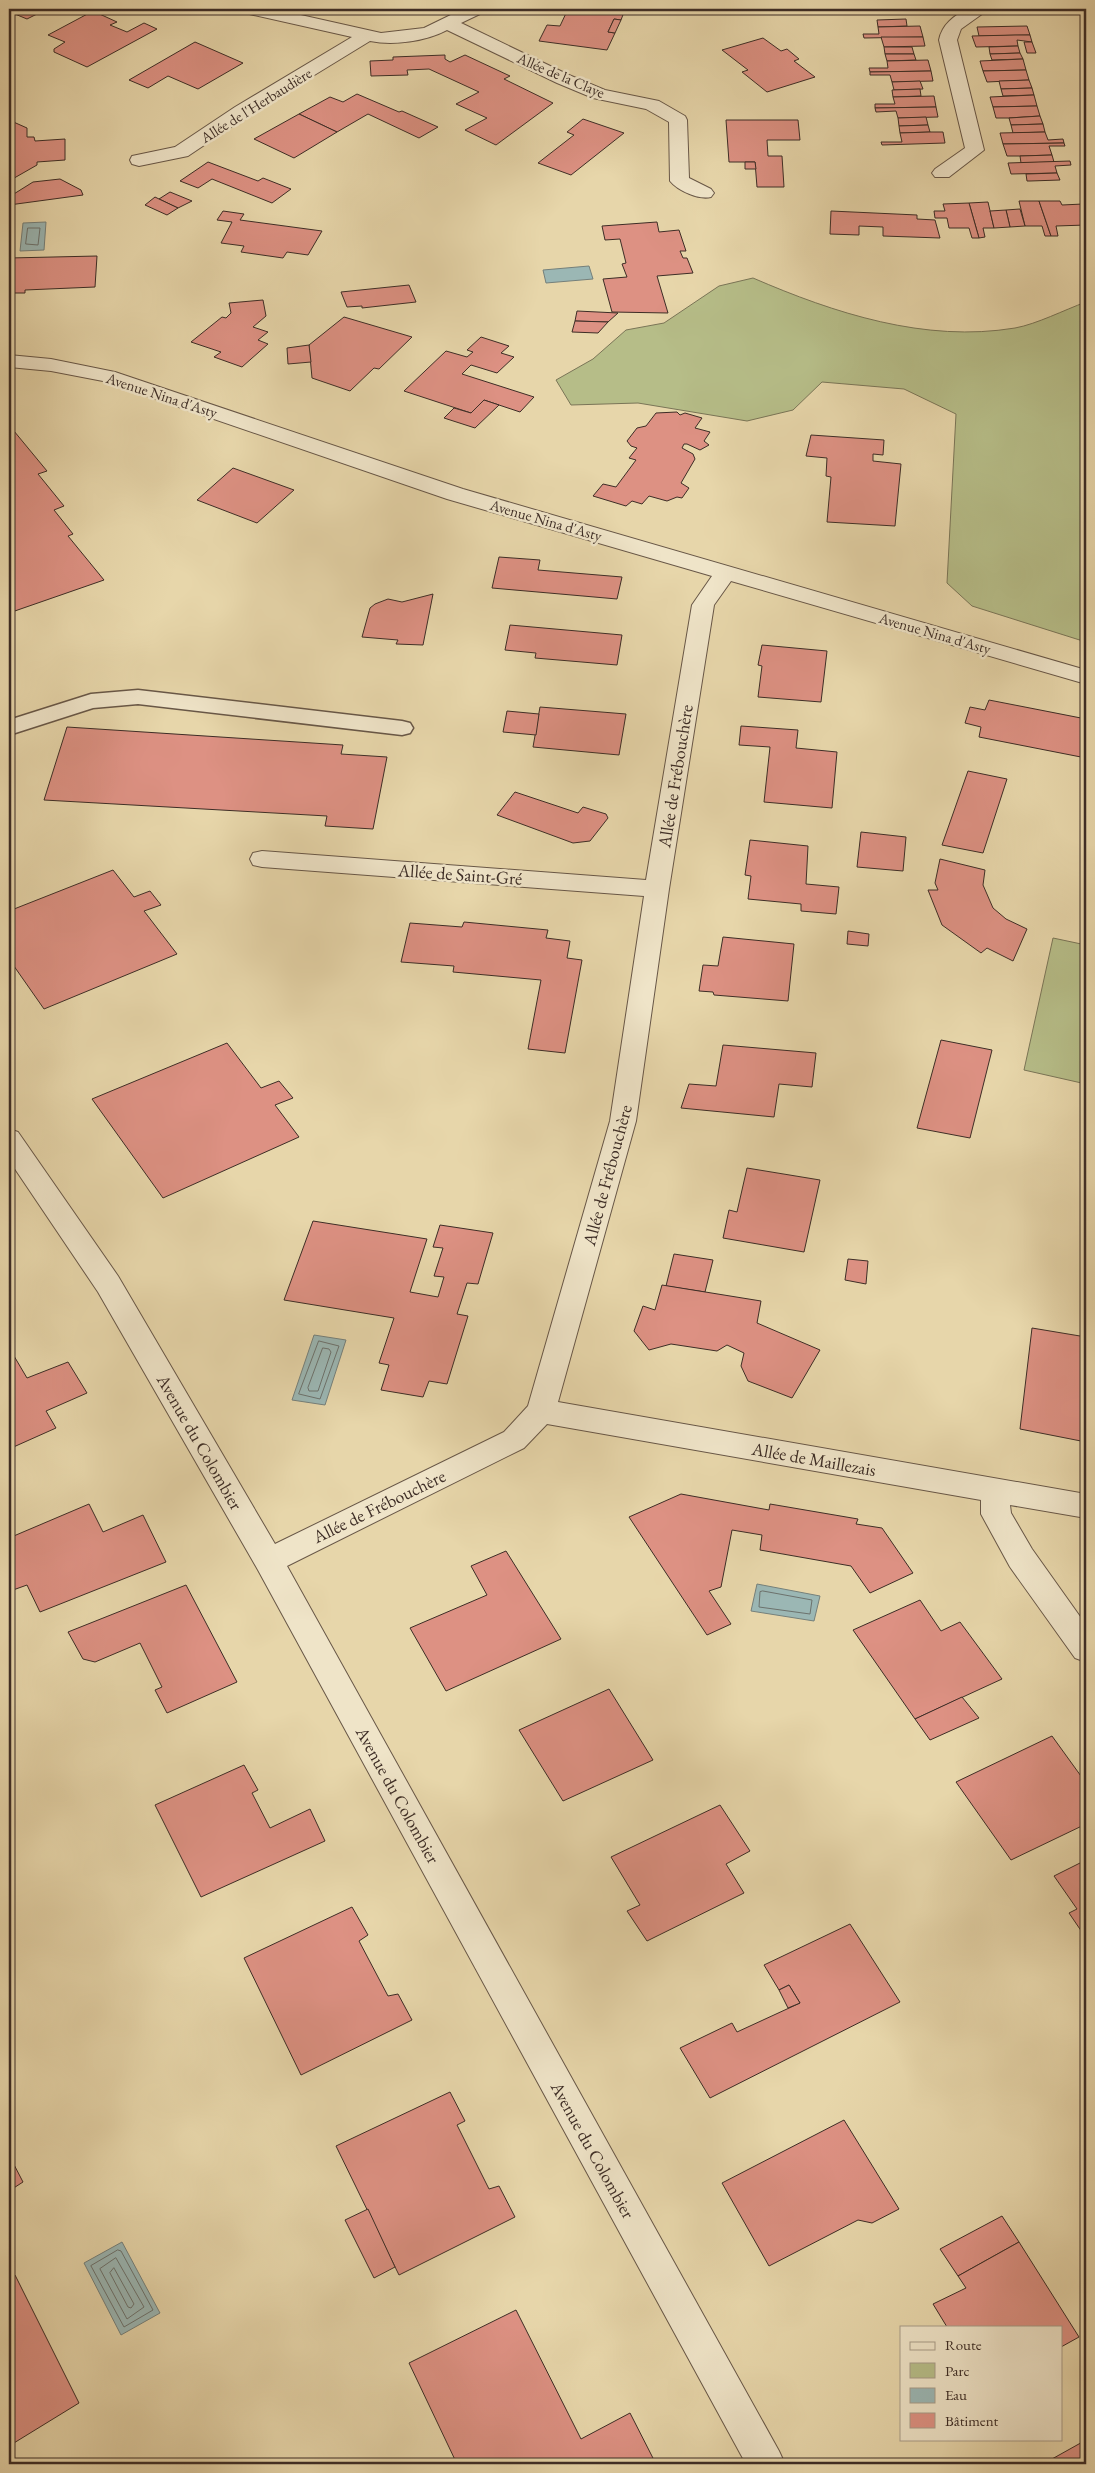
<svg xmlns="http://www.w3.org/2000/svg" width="1095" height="2473" font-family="'EB Garamond',serif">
<rect width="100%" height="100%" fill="#e7d6aa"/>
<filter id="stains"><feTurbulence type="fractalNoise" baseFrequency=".004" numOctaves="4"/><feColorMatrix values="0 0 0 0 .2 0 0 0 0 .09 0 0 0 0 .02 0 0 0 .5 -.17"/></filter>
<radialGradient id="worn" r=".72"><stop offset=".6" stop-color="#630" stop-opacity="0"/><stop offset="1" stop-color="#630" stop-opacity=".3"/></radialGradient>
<g fill="#b6bd88" stroke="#7a7557">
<path d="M753 278C834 313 925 343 1015 328 1037 324 1064 310 1086 302V642L972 606 947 583 956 414 904 389 822 382 793 410 747 421 638 403 571 405 556 380 593 359 626 330 664 323 719 286Z"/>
<path d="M1053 938 1086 945V1084L1024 1070Z"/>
</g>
<g fill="#9bb7b4" stroke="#75807b">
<path d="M46 222 44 250 20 251 23 223Z"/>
<path d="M589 266 593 279 546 283 543 270Z"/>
<path d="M314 1335 346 1340 325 1405 292 1400Z"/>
<path d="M757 1584 820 1596 814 1621 751 1611Z"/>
<path d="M122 2242 160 2313 121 2335 84 2263Z"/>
</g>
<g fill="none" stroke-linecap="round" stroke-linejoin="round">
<g stroke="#6c726d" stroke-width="1">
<path d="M28 228H40L38 245 26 244Z"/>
<path d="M319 1341 339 1346 320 1399 299 1394Z"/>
<path d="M323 1348 329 1349 331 1352 318 1391H309L308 1388Z"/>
<path d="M763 1591 812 1600 810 1614 759 1607 760 1592Z"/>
<path d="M118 2250 121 2251 153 2310 124 2327 91 2266Z"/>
<path d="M116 2258 144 2307 127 2319 100 2269Z"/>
<path d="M114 2268 134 2304 131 2308 128 2307 110 2273Z"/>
</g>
</g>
<g fill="#dd9183" stroke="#3d2d26">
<path d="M16 9H42L45 10 27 19 10 12Z"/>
<path d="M568 9H612L611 11 624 12 621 20 614 19 608 32 615 33 607 50 539 41 547 25 560 26Z"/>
<path d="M93 11 117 22 110 25 127 32 144 23 157 29 87 67 54 52V49L65 42 48 35Z"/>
<path d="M614 19 621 20 615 33 608 32Z"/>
<path d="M906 19 907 26 878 27 877 20Z"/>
<path d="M920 26 923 37 864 38 863 34H879L878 27Z"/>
<path d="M1027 26 1030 35 979 36 977 27Z"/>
<path d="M1015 35H1030L1032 42 1017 40 1018 46 976 47 972 36Z"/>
<path d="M881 37H923L925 46 884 47Z"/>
<path d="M763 38 781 51 787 49 799 59 794 61 815 77 767 92 742 72 748 70 722 50Z"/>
<path d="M195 42 243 63 198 89 168 76 148 88 129 80Z"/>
<path d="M1024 42H1032L1036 53H1027Z"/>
<path d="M1018 46 1020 53 990 54 989 47Z"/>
<path d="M884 47H912L914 54H885Z"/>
<path d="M1020 53 1023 59 992 60 990 54Z"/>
<path d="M885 54H914L916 60 887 61Z"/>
<path d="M445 55V59L450 62 465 55 510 76 504 79 553 103 496 145 465 130 487 118 456 104 479 92 429 69 407 70 408 75 371 76 370 61 393 60V57Z"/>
<path d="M1023 59 1026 70 983 71 980 61Z"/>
<path d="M928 60 931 71 870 72 869 68H888L887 61Z"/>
<path d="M1026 70 1029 80 987 82 983 71Z"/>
<path d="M931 71 933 81 892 82 890 75H870V72Z"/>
<path d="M1029 80 1032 88 1001 89 999 81Z"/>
<path d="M920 81 923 89 894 90 892 82Z"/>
<path d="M1032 88 1034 95 1003 96 1001 89Z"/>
<path d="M920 89 921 96 893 97 892 90Z"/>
<path d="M357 94 399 112 402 111 438 127 419 138 368 114 337 132 299 114 330 97 343 102Z"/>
<path d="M1034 95 1037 106 993 107 990 97Z"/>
<path d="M934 96 936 107 875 108V104H895L893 97Z"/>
<path d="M1037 106 1040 116 1009 118H996L993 107Z"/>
<path d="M936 107 938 117 898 118 896 111 876 112 875 108Z"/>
<path d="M299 114 337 132 294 158 254 139Z"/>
<path d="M1040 116 1043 124 1011 125 1009 118Z"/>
<path d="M926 117 928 125 899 126 898 118Z"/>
<path d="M583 119 624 133 571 175 538 163 574 135 567 132Z"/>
<path d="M9 120 27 128V137H34L35 141 65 139V160L37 162V165L9 181Z"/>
<path d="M726 120H798L800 140H767L768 156H782L784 187H757L755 162H729Z"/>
<path d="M1043 124 1045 132 1013 133 1011 125Z"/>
<path d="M928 125 930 132 900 133 899 126Z"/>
<path d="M930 132H943L945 143 882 145 881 142H902L900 133Z"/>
<path d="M1045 132 1048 140 1063 139 1064 143 1003 144 1000 133Z"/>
<path d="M1064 143 1065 146H1049L1052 155 1020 156H1007L1003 144Z"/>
<path d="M1052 155 1054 162 1021 163 1020 156Z"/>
<path d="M1070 161 1071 165 1055 166 1057 173 1011 174 1008 163Z"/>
<path d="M208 162 258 181 263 178 291 189 272 203 212 179 198 188 180 181Z"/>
<path d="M745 162H755L756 169H745Z"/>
<path d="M1057 173 1060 180 1030 181H1027L1026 174Z"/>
<path d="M60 179 81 190 83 195 9 205V197L33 182Z"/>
<path d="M170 192 192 201 178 208 159 199Z"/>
<path d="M155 197 159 199 178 208 167 215 145 205Z"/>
<path d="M1019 201H1039L1051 236H1045L1042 226H1025Z"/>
<path d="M1039 201H1060L1062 205 1083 204 1086 225 1056 226 1058 236H1051Z"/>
<path d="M988 202 994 228H983L985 237 979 238 969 203Z"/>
<path d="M969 203 979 238H972L969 228H949L947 218H935L934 211H945L943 204Z"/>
<path d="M1020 209 1025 226 1010 227 1006 210Z"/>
<path d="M1006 210 1010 227 994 228 990 211Z"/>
<path d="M223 211 244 214 240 220 322 231 308 255 287 252 283 258 241 252 244 246 221 243 232 222 217 220Z"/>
<path d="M831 211 917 215V219L935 220 940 238 883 236V227L859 226V235L830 234Z"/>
<path d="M657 222 659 232 679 230 686 251H680L683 258H687L693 273 657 276 668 313 612 312 603 279 627 277 622 264 626 263 620 239 605 240 602 226Z"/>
<path d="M97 256 95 287 25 290V293H9V258Z"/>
<path d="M409 285 416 302 362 308V306L347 307 341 292Z"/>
<path d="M263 300 266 316 253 327 268 332 258 340 268 344 242 367 214 357 221 352 191 342 222 317 226 318 231 313 229 303Z"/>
<path d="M577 311 618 313 608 322 575 321Z"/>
<path d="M344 317 412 337 379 369 374 368 350 391 312 378 309 345Z"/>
<path d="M575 321 608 322 598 333 572 332Z"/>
<path d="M481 337 509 346 501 353 514 357 497 373 471 365 462 374 534 397 520 412 484 400 471 413 404 391 446 351 467 357 473 352 467 350Z"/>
<path d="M309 345 311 362 288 364 287 348Z"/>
<path d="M484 400 499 405 475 428 444 418 454 408 471 413Z"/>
<path d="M677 412 680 415 685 413 702 418 695 428 710 432 704 441 709 445 700 450 687 444H684L682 448 693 454 695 459 681 483 689 488 682 498 677 497 667 501 649 496 642 504 632 501 626 506 593 496 603 484 616 487 636 460 629 458 637 448 631 446 627 441 637 428 646 426 656 413Z"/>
<path d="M9 425 47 471 38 474 64 506 54 510 73 534 68 536 104 580 9 613Z"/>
<path d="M811 435 884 440 883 455 873 454V461L901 464 895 526 827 522 831 477 826 476 827 458 806 456Z"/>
<path d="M233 468 294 490 257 523 197 500Z"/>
<path d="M499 557 540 560 538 570 622 577 617 599 492 588Z"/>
<path d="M433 594 423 645 396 644 398 640 362 637 370 608 375 604 388 599 402 602Z"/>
<path d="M510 625 622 635 617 665 535 658 536 653 505 650Z"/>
<path d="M762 645 827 651 821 702 758 697 762 666 758 665Z"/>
<path d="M989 700 1086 719V758L979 737 981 727 965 723 970 707 985 710Z"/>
<path d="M540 707 626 714 619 755 533 747Z"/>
<path d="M507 711 539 714 536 735 503 732Z"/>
<path d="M741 726 798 730 796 748 837 752 832 808 764 802 770 747 739 745Z"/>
<path d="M67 727 343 745 341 754 387 757 373 829 325 826 327 816 44 800Z"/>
<path d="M968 771 1007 779 983 853 942 845Z"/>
<path d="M515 792 578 813 583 807 606 814 608 818 590 841 573 843 497 815Z"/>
<path d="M861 832 906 837 903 871 857 867Z"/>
<path d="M750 840 808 846 806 884 839 887 836 914 801 911V904L748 899 751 876 745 875Z"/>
<path d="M940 859 985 870 983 885 993 908 1006 919 1027 929 1013 961 987 948 981 953 942 925 928 890H938L935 883Z"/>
<path d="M113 870 134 897 150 891 161 905 144 911 177 954 44 1009 9 959V911Z"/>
<path d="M464 922 548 930 546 938 570 941 567 958 582 960 565 1053 528 1049 541 980 453 972 454 966 401 962 410 923 462 927Z"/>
<path d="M848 931 869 934 868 946 847 944Z"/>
<path d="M723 937 794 944 788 1001 714 995 713 992 699 991 703 965 718 966Z"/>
<path d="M941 1040 992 1050 970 1138 917 1128Z"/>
<path d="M227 1043 261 1088 279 1081 293 1098 275 1105 299 1137 163 1198 92 1099Z"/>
<path d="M723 1045 816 1053 812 1087 779 1084 774 1117 681 1108 689 1084 716 1086Z"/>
<path d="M747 1168 820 1180 804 1252 723 1238 729 1210 737 1212Z"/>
<path d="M313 1221 427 1239 410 1292 438 1297 444 1277 434 1276 443 1248 433 1247 440 1225 493 1233 478 1284 467 1283 457 1314 468 1316 447 1384 429 1381 423 1397 381 1390 389 1365 379 1363 394 1318 284 1300Z"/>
<path d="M674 1254 713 1260 705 1292 666 1286Z"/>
<path d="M848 1259 868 1261 866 1284 845 1280Z"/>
<path d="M662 1285 761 1301 757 1323 820 1350 792 1398 748 1381 741 1366 744 1353 727 1345 717 1351 671 1344 649 1350 634 1331 643 1306 655 1310Z"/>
<path d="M1032 1328 1086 1337V1442L1020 1429Z"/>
<path d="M14 1356 27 1378 68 1362 87 1393 46 1411 56 1428 9 1449V1358Z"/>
<path d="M681 1494 769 1510 770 1504 858 1519 856 1524 882 1528 913 1573 870 1593 851 1566 760 1550 762 1535 732 1530 721 1587 709 1591 731 1624 707 1635 629 1517Z"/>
<path d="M89 1504 103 1532 143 1515 166 1562 40 1612 27 1585 13 1590 9 1579V1538Z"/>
<path d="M506 1551 561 1639 446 1691 410 1628 487 1595 471 1566Z"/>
<path d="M186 1585 237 1682 167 1713 155 1690 162 1687 140 1643 95 1662 83 1659 68 1632Z"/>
<path d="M920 1600 941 1631 960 1622 1002 1679 915 1719 853 1630Z"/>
<path d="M609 1689 653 1760 563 1801 519 1730Z"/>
<path d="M962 1697 979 1718 930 1740 915 1719Z"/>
<path d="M1052 1736 1086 1783V1824L1011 1860 956 1782Z"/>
<path d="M244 1765 258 1790 252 1793 270 1828 310 1809 325 1841 201 1897 155 1805Z"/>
<path d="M720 1805 750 1851 726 1864 744 1893 647 1941 627 1911 640 1905 611 1857Z"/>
<path d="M1086 1860V1938L1069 1913 1077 1909 1054 1876Z"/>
<path d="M352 1907 368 1935 359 1941 388 1996 398 1994 412 2020 301 2075 244 1958Z"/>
<path d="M850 1924 900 2002 710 2098 680 2048 732 2023 737 2032 800 2003 789 1985 779 1990 764 1965Z"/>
<path d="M789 1985 800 2003 788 2008 779 1990Z"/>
<path d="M450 2092 465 2121 457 2125 489 2189 499 2186 515 2217 399 2275 336 2146Z"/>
<path d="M844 2120 899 2209 872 2223 858 2220 769 2266 722 2183Z"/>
<path d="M9 2155 23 2182 9 2191Z"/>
<path d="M368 2209 395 2267 374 2278 345 2220Z"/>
<path d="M1002 2216 1019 2242 958 2276 940 2249Z"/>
<path d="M1019 2242 1079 2337 1061 2347V2327H947L933 2304 966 2288 958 2276Z"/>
<path d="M15 2275 79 2403 9 2446V2279Z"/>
<path d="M516 2310 581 2439 630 2413 656 2464H457L409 2363Z"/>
<path d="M1086 2440V2464H1043Z"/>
</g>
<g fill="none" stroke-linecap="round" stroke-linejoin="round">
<defs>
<path id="service" d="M138 690 402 721 410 723 413 728 410 733 402 735 138 704 93 708 9 735V720L91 694Z"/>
<g id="minor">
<path d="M242 9H274L381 33 424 28 463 9H485L482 13 461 23 569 75 605 90 659 101 685 116 687 120 689 178 711 189 714 193 711 197C699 200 678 191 670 181L669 122 646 109 593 98 557 83 447 30C426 41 394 46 370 41L249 115 188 156 139 166 132 164 130 160 132 156 175 147 235 107 352 37 245 13Z"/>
<path d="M967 9H989L961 29 957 40 984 150 949 177H935L932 173 935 169 965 148 939 40C942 24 954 16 967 9Z"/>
<path d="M9 355 51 359 115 372 463 489 1086 670V684L731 581 714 605 669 889 636 1121 558 1402 1086 1494V1518L1010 1505 1011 1513 1032 1549 1086 1625V1662L1075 1658 1010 1567 981 1514V1500L547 1424 524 1448 287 1566 779 2451 785 2464H746L258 1570 98 1292 9 1160V1129L18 1132 118 1276 275 1544 504 1432 528 1406 610 1121 644 896 262 867 253 865 250 859 253 853 262 851 646 880 692 605 712 576 447 499 103 381 51 371 9 367Z"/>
</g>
</defs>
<use href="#service" stroke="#685747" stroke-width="3"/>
<use href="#minor" stroke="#685747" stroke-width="2"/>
<use href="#service" fill="#efe4c8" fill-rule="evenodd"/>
<use href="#minor" fill="#efe4c8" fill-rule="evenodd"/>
</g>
<g text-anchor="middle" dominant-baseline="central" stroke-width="5" stroke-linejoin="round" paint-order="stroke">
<g font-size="15" fill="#3d2d26" stroke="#efe4c8">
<text transform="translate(561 75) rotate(23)">Allée de la Claye</text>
<text transform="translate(256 105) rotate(-32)">Allée de l'Herbaudière</text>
<text transform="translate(162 395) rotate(18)">Avenue Nina d'Asty</text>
<text transform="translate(546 520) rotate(16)">Avenue Nina d'Asty</text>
<text transform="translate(935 633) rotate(16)">Avenue Nina d'Asty</text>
</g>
<g font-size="18" fill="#3d2d26" stroke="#efe4c8">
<text transform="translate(675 776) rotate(-81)">Allée de Frébouchère</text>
<text transform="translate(460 874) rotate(4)">Allée de Saint-Gré</text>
<text transform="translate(607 1175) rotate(-75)">Allée de Frébouchère</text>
<text transform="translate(200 1442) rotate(60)">Avenue du Colombier</text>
<text transform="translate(814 1459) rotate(10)">Allée de Maillezais</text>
<text transform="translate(379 1506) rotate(-26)">Allée de Frébouchère</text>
<text transform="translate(398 1795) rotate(61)">Avenue du Colombier</text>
<text transform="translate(593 2150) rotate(61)">Avenue du Colombier</text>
</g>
</g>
<rect width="1095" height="2473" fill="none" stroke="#e7d6aa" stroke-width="30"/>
<rect x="10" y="10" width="1075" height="2453" fill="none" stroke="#3d2d26" stroke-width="2.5"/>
<rect x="15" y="15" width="1065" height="2443" fill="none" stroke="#3d2d26"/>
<rect x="900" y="2326" width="162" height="115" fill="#efe4c8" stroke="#a89b87"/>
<rect x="910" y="2342" width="25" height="8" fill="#efe4c8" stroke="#a89b87"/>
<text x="945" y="2350" font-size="15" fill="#3d2d26">Route</text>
<rect x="910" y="2363" width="25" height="15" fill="#b6bd88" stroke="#a89b87"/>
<text x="945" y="2376" font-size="15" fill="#3d2d26">Parc</text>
<rect x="910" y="2388" width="25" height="15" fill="#9bb7b4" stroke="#a89b87"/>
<text x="945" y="2400" font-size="15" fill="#3d2d26">Eau</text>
<rect x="910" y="2413" width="25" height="15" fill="#dd9183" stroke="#a89b87"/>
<text x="945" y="2426" font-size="15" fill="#3d2d26">Bâtiment</text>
<rect width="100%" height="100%" filter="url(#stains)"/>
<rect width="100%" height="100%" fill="url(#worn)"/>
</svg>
